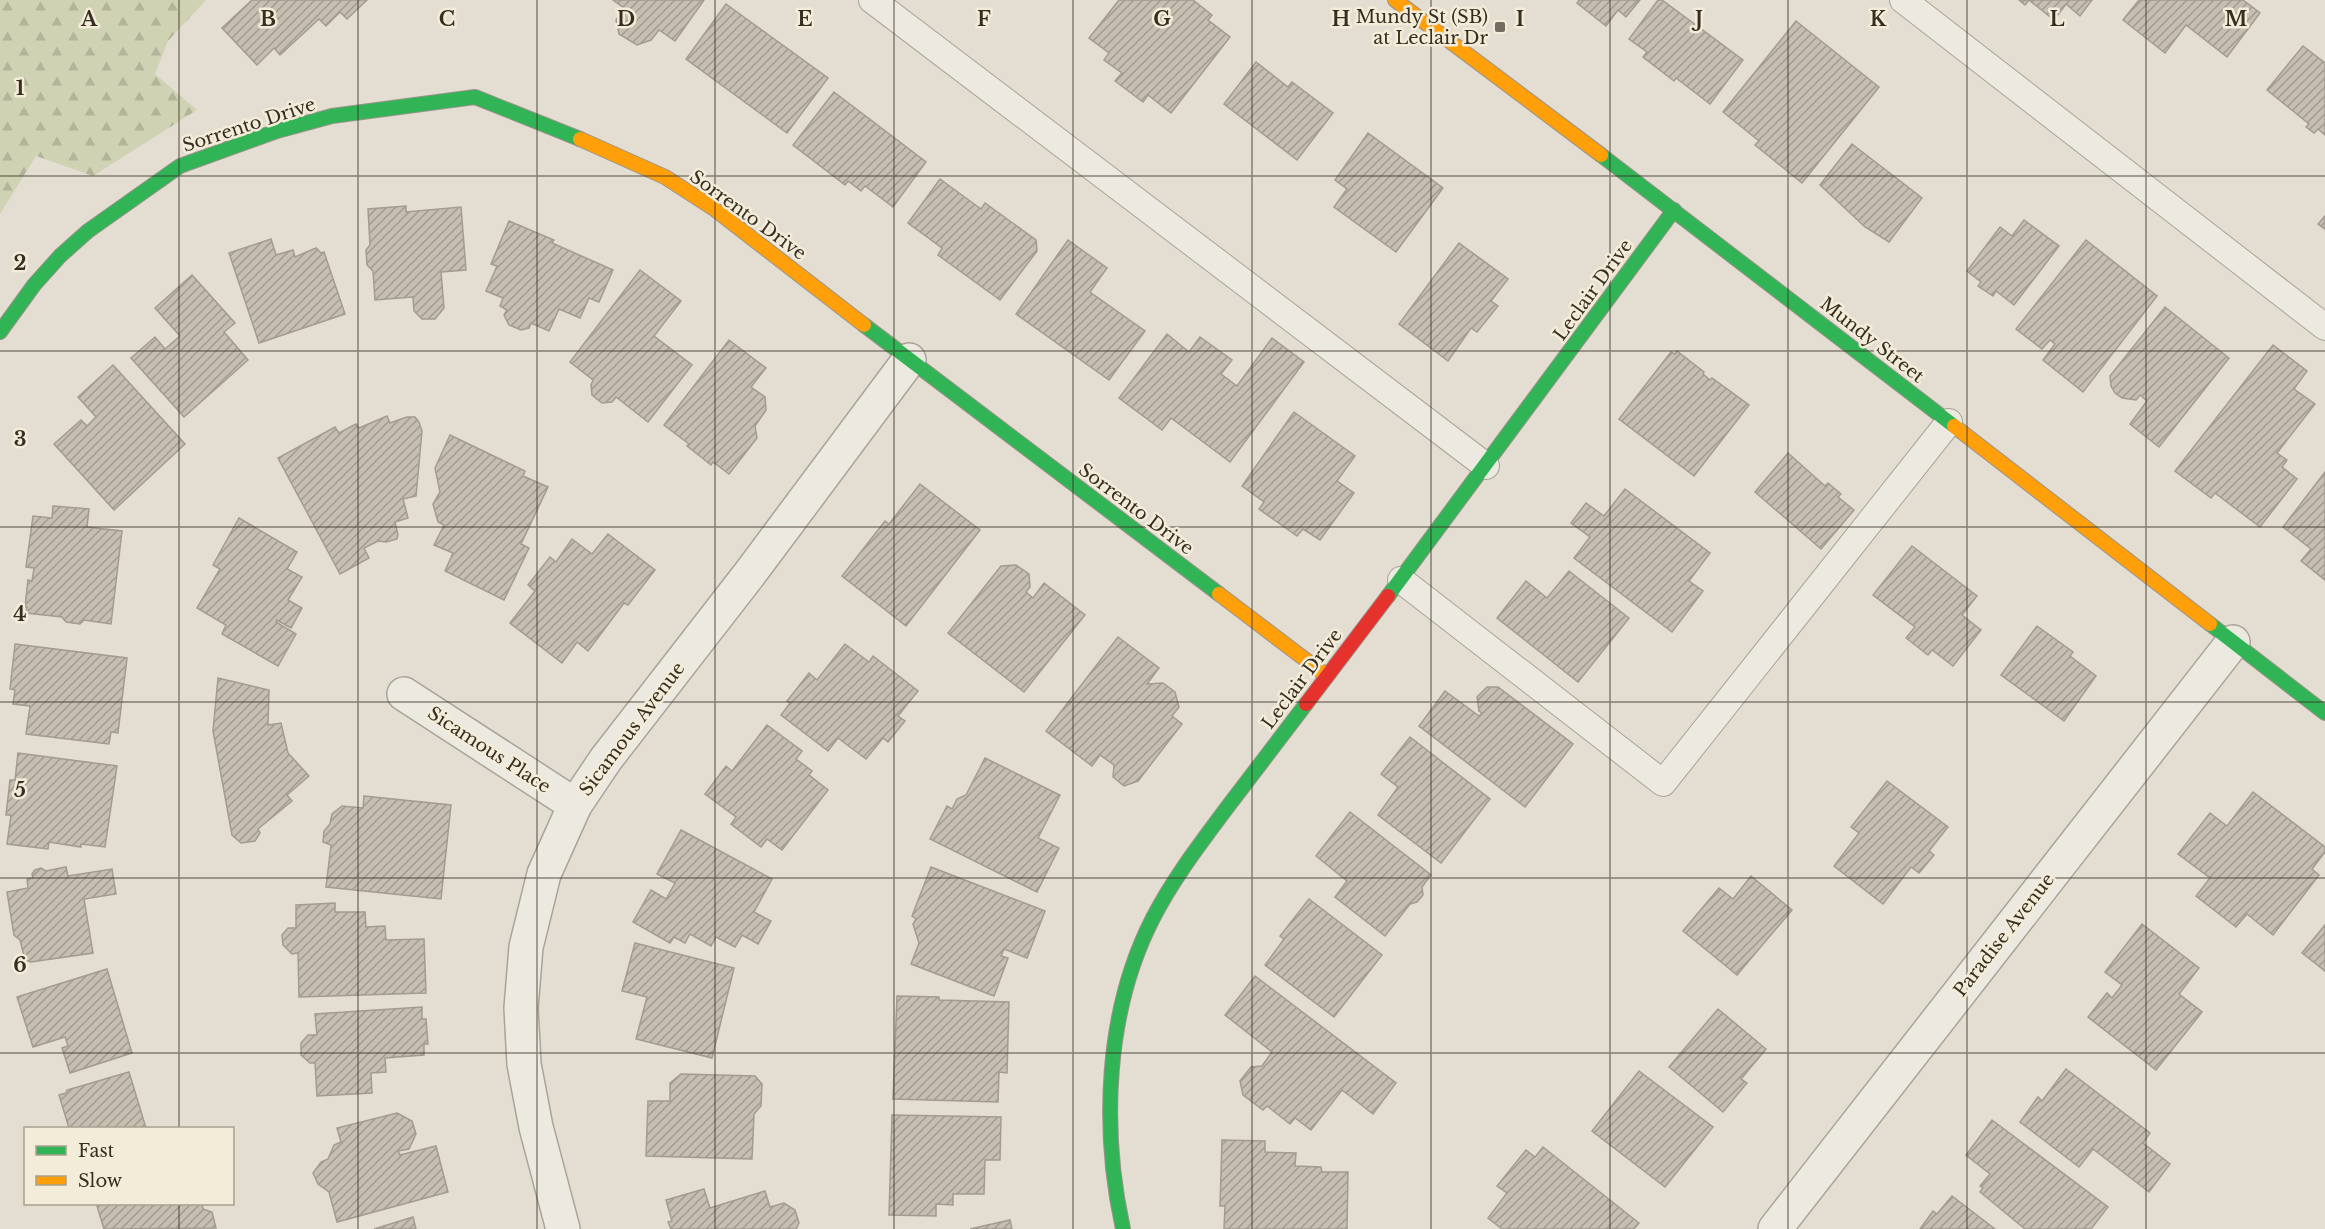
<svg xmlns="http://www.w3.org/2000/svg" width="2325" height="1229" font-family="'Libre Baskerville',serif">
<defs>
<pattern id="forest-firs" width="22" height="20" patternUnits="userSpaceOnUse" patternTransform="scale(1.5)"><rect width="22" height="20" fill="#d0d2b4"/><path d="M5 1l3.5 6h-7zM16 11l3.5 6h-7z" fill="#b3b59a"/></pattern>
<pattern id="building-hatch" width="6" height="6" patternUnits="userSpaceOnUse" patternTransform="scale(1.5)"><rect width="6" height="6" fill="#c7beb2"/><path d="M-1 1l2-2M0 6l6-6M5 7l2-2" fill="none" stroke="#a29b90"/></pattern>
</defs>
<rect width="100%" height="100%" fill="#e3ded1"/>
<path fill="url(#forest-firs)" d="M0 0H206L168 41 155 74 197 110 93 176 36 156 0 214Z"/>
<g fill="url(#building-hatch)" stroke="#a39b90" stroke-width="1.5">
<path d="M252 0H367L347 19 340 12 326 26 319 19 280 55 274 48 257 65 222 28Z"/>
<path d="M613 0H704L675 41 659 30 651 40 637 45 619 34 616 20 624 8Z"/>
<path d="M1119 0H1193L1212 15 1208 20 1230 37 1171 113 1148 95 1143 102 1115 81 1122 73 1104 60 1109 53 1089 38Z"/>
<path d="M1579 0H1640L1626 17 1618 10 1606 26 1577 3Z"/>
<path d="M1658 0H1662L1743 60 1710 104 1676 78 1674 81 1643 57 1647 52 1629 39Z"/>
<path d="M2019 0H2092L2080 16 2066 4 2054 20 2029 0 2025 5Z"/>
<path d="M2139 0H2243L2260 13 2227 57 2186 25 2165 53 2123 20Z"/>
<path d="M726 4 828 78 787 133 686 59Z"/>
<path d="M1796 21 1879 87 1802 183 1755 145 1759 141 1723 112Z"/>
<path d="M2303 46 2325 63V135L2318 129 2314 133 2306 127 2309 124 2267 90Z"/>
<path d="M1256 62 1288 87 1292 82 1333 113 1297 160 1224 104Z"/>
<path d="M834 92 926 162 893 207 865 186 861 191 848 181 845 185 793 145Z"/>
<path d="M1368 133 1443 188 1396 252 1334 207 1347 189 1335 180Z"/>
<path d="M1852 144 1922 198 1889 242 1865 227 1820 185Z"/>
<path d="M940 179 981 209 985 203 1036 240 1037 251 1000 300 938 255 942 248 908 223Z"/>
<path d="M406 206V212L461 207 466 270 441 272 444 308 435 319H422L414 311 413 297 375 300 373 271 367 265 366 250 370 245 368 209Z"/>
<path d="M2325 216V229L2318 224Z"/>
<path d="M2024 220 2059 246 2014 305 1996 291 1993 296 1978 286 1981 282 1967 271 2000 227 2012 236Z"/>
<path d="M509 221 554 240 552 243 613 270 599 302 589 298 580 318 559 309 549 331 531 323 529 328 521 330 509 325 504 315 507 310 500 306 503 298 486 291 497 266 491 264Z"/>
<path d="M271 239 276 255 293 250 295 257 316 248 321 253 324 252 345 314 259 343 229 253Z"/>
<path d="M1068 240 1107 268 1090 292 1145 331 1109 380 1016 314Z"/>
<path d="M2086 240 2157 296 2083 392 2043 360 2055 344 2050 340 2042 349 2016 329Z"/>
<path d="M1459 243 1508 279 1491 301 1498 306 1477 332 1471 328 1448 361 1399 324Z"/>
<path d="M640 270 681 301 654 336 692 365 648 422 616 397 612 402 602 403 592 395 591 385 593 380 570 362Z"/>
<path d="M192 275 235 323 224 332 248 360 184 417 131 358 155 337 165 349 180 336 155 308Z"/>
<path d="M2165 307 2229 358 2159 447 2130 424 2147 401 2140 395 2136 400 2122 398 2115 393 2111 386 2110 376Z"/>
<path d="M1167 334 1189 352 1200 337 1232 360 1221 374 1237 386 1272 338 1304 362 1230 462 1171 418 1162 430 1119 398Z"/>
<path d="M729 340 766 368 751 387 765 397 766 410 755 426 757 438 729 474 713 462 711 465 687 446 689 444 664 425Z"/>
<path d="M2273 345 2307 371 2294 389 2315 404 2277 453 2287 460 2282 467 2297 479 2260 527 2215 493 2211 498 2175 471Z"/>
<path d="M1677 351 1704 372 1703 374 1710 380 1712 378 1749 405 1694 476 1619 419 1671 352 1675 354Z"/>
<path d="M113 365 185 444 114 510 54 444 81 420 87 426 96 417 78 397Z"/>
<path d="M1294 412 1355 456 1337 481 1354 493 1320 540 1303 529 1297 536 1259 509 1264 502 1242 486Z"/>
<path d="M387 416 390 423 407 417H415L419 422 422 431 416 496 403 499 408 518 395 522 398 535 397 539 386 542 378 541 364 548 369 558 340 574 278 458 335 427 339 433 356 424 359 428Z"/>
<path d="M450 435 525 471 523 476 548 487 521 544 529 548 504 600 445 571 453 553 434 545 444 525 438 522 433 504 440 492 435 468Z"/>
<path d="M1788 453 1825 486 1828 483 1841 494 1838 497 1854 510 1821 549 1755 492Z"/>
<path d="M2325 472V580L2301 561 2311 549 2283 527Z"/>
<path d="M920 484 980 530 906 626 842 576 885 521 889 524Z"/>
<path d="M1625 489 1710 553 1689 581 1703 591 1672 632 1574 558 1590 537 1571 523 1586 503 1604 516Z"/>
<path d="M53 506 89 509 87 527 122 531 111 624 84 620 80 624 66 622 62 617 26 613 27 607H25L28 580 32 581 34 568 26 567 33 516 52 518Z"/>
<path d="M239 518 297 552 287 569 302 577 288 600 302 608 291 628 277 620 276 622 296 634 278 666 222 634 226 625 197 608 220 569 213 565Z"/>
<path d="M608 534 655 570 628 605 624 603 588 651 577 642 562 663 510 623 535 591 528 585 550 557 556 562 572 539 592 554Z"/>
<path d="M1912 546 1977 596 1962 615 1981 630 1953 666 1932 650 1928 655 1906 638 1915 627 1873 595Z"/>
<path d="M1016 565 1029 574 1030 587 1026 592 1033 598 1044 583 1085 615 1024 692 948 633 1001 566Z"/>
<path d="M1569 571 1629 618 1578 682 1497 618 1526 581 1547 598Z"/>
<path d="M2037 626 2073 652 2070 656 2096 676 2064 721 2001 675Z"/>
<path d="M1118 637 1159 668 1147 684 1163 683 1175 692 1179 707 1172 716 1182 724 1138 781 1124 786 1113 777 1114 765 1100 755 1092 766 1046 731Z"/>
<path d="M15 644 127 658 118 733 111 732 109 744 26 734 30 706 13 704 15 690 10 689Z"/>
<path d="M845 644 869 662 873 656 918 691 898 716 905 721 888 742 883 738 866 759 838 738 828 751 781 715 790 703 787 701 809 673 817 680Z"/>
<path d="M218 678 269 690 268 725 281 723 288 753 309 776 287 795 292 801 258 829 260 833 255 841 241 843 232 835 213 731Z"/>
<path d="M1487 687H1498L1573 744 1525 807 1419 726 1445 691 1479 716 1482 713 1479 711 1477 697Z"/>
<path d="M767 725 802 751 796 759 812 771 809 775 828 790 782 850 767 839 761 847 731 824 736 817 705 794 726 766 732 771Z"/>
<path d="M1410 737 1490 799 1441 863 1378 815 1398 787 1381 774Z"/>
<path d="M18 753 117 766 105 847 81 844V847L49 842 48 849 7 844 11 815H6L10 780H15Z"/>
<path d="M985 758 1060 795 1038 838 1059 848 1037 892 930 839 947 806 952 809 957 799 966 795Z"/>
<path d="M1887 781 1948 827 1929 851 1934 855 1919 873 1911 867 1883 904 1834 866 1859 833 1851 827Z"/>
<path d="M2253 792 2325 847V852L2312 869 2319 875 2273 935 2247 914 2236 927 2196 896 2210 878 2178 854 2210 813 2227 826Z"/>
<path d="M364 796 451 805 441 899 326 887 331 845 323 842 324 831 330 824 332 814 342 806 363 808Z"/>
<path d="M1350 812 1431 875 1422 887 1423 895 1417 902 1410 904 1385 936 1335 897 1347 881 1316 856Z"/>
<path d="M681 830 772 879 754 912 771 921 758 944 742 935 735 947 716 937 711 946 690 934 685 943 674 937 670 943 633 922 651 890 666 899 675 883 657 874Z"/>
<path d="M66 867 68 876 112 869 116 894 84 899 93 953 31 962 25 960 20 940 14 935 7 892 28 888 27 879 33 878 32 874 35 870 41 868 46 871Z"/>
<path d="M931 867 1045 911 1027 958 1004 949 1001 956 1008 958 994 996 911 964 919 943 913 924 916 919 912 916Z"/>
<path d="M1751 876 1792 910 1737 975 1683 931 1719 888 1733 899Z"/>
<path d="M1309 899 1382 955 1334 1017 1265 965 1284 939 1280 936Z"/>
<path d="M335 903V912H365L366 927 385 926 386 940 424 939 426 993 299 997 298 953 292 954 283 945 282 935 288 928H296V905Z"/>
<path d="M2142 924 2199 968 2179 994 2202 1012 2156 1070 2088 1017 2107 993 2112 998 2122 985 2105 972Z"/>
<path d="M2325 925V971L2302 953Z"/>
<path d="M635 943 734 968 712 1058 636 1039 647 997 622 991Z"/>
<path d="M107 969 132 1053 70 1073 62 1048 68 1046 65 1037 33 1047 17 997Z"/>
<path d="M1255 976 1396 1083 1373 1114 1342 1090 1311 1130 1295 1118 1290 1124 1267 1106 1263 1110 1243 1095 1240 1081 1251 1067 1262 1066 1272 1052 1225 1015Z"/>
<path d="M897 996 939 997V1000L1009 1002 1007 1073 999 1072 998 1102 893 1099Z"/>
<path d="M422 1007V1019H426L428 1044H424V1055L385 1058 386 1072 371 1073 372 1093 317 1096 315 1063H310L301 1055V1043L308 1035H317L315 1014Z"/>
<path d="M1718 1009 1766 1049 1741 1079 1747 1083 1723 1112 1669 1067Z"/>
<path d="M2066 1069 2150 1133 2143 1143 2170 1164 2149 1192 2093 1149 2079 1167 2020 1122 2038 1097 2042 1101Z"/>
<path d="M1639 1071 1713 1127 1665 1187 1592 1131Z"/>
<path d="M129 1072 146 1128H69L59 1095 66 1093 67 1090Z"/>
<path d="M681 1074 755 1076 762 1084 761 1106 754 1114 752 1159 646 1156 648 1101H670V1083Z"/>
<path d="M397 1113 412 1121 416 1134 409 1149 398 1151 400 1155 436 1146 448 1192 337 1222 329 1192 318 1184 313 1173 321 1162 328 1159 334 1145 341 1142 337 1128Z"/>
<path d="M892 1115 1001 1117 1000 1160H985L984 1194H953V1205L936 1204V1216L889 1215Z"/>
<path d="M1992 1120 2108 1207 2091 1229H2025L1980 1192 1983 1188 1980 1186 1990 1174 1966 1155Z"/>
<path d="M1222 1140 1265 1141V1152L1296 1153 1295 1166 1321 1167 1322 1172H1348L1347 1229H1224L1225 1206H1220Z"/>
<path d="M1543 1147 1639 1223 1634 1229H1502L1488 1218 1507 1193 1497 1186 1526 1150 1535 1157Z"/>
<path d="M704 1189 710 1208 765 1191 770 1207 784 1203 795 1210 799 1223 796 1229H671L668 1222 672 1221 666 1200Z"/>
<path d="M1952 1196 1995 1229H1920L1933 1211 1937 1214Z"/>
<path d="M105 1204H202L203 1209 212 1212 216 1228 104 1229 97 1206Z"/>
<path d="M413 1217 416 1229H374Z"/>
<path d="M1010 1220 1012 1229H970Z"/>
</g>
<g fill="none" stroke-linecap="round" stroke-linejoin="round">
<defs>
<g id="lane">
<path d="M872 0 1486 466"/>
<path d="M1903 0 2325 327"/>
<path d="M1401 580 1663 783 1949 422"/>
</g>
<g id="street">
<path d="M404 694 575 805"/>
<path d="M563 1229 536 1127 524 1064 521 1008 526 947 544 874 575 805 606 759 751 572 909 360"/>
<path d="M1775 1229 2233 642"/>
</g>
<g id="fast">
<path d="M1601 155 1954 426"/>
<path d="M864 325 1219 594"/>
<path d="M0 332 34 285 60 256 88 231 180 166 277 131 332 116 475 97 580 139"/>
<path d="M1388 596 1674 210"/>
<path d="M2210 624 2325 713"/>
<path d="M1123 1229C1101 1129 1105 1011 1153 918 1173 879 1200 844 1226 809 1253 774 1279 739 1306 704"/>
</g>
<g id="slow">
<path d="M1395 0 1601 155"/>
<path d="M580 139 665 177 713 208 864 325"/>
<path d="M1954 426 2210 624"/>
<path d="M1219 594 1327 676"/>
</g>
<path id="jam" d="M1306 704 1388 596"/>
</defs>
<use href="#lane" stroke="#a9a499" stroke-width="28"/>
<use href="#street" stroke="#a9a499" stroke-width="36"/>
<use href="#fast" stroke="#999389" stroke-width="16"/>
<use href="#slow" stroke="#999389" stroke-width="16"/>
<use href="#jam" stroke="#999389" stroke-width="16"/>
<use href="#lane" stroke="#ece9e1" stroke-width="26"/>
<use href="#street" stroke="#ece9e1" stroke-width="33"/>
<use href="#fast" stroke="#30b455" stroke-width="14"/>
<use href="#slow" stroke="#ff9f0a" stroke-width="14"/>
<use href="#jam" stroke="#e5322d" stroke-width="14"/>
</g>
<path fill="none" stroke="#372d21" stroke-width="1.5" stroke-opacity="0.55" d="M179 0V1128M358 0V1229M537 0V1229M715 0V1229M894 0V1229M1073 0V1229M1252 0V1229M1431 0V1229M1610 0V1229M1788 0V1229M1967 0V1229M2146 0V1229M0 176H2325M0 351H2325M0 527H2325M0 702H2325M0 878H2325M0 1053H2325M179 1204V1229"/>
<rect fill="#736b5f" stroke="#f3ecd8" stroke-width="2" x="1494" y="21" width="12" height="12" rx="3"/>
<g text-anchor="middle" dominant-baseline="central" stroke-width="5" stroke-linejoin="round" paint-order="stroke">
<g font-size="18" fill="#372d21" stroke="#f3ecd8" text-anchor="end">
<text x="1488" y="17">Mundy St (SB)<tspan x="1488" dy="21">at Leclair Dr</tspan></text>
</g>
<g font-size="18" fill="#372d21" stroke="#f3ecd8">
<text transform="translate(249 125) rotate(-18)">Sorrento Drive</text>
<text transform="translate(748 215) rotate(36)">Sorrento Drive</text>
<text transform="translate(1593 290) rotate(-54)">Leclair Drive</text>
<text transform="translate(1872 340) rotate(38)">Mundy Street</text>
<text transform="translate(1136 509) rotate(37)">Sorrento Drive</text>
<text transform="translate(1302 679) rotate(-53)">Leclair Drive</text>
<text transform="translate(632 729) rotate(-53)">Sicamous Avenue</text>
<text transform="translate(489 750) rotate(33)">Sicamous Place</text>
<text transform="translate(2004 935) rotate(-52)">Paradise Avenue</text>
</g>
</g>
<g font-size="20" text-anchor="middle" font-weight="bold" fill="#372d21" stroke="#f3ecd8" stroke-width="5" stroke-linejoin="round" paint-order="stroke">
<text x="89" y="26">A</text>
<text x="268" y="26">B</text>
<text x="447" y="26">C</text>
<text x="626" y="26">D</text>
<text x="805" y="26">E</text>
<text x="984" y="26">F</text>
<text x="1162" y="26">G</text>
<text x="1341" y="26">H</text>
<text x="1520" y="26">I</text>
<text x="1699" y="26">J</text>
<text x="1878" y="26">K</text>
<text x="2057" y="26">L</text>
<text x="2236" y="26">M</text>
<text x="20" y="95">1</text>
<text x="20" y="270">2</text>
<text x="20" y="446">3</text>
<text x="20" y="621">4</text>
<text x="20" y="797">5</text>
<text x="20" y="972">6</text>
</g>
<rect x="24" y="1127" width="210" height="78" fill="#f3ecd8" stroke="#a8a08f" stroke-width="1.5"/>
<rect x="36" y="1146" width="30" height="9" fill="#30b455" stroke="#a8a08f" stroke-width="1.5"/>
<text x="78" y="1157" font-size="18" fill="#372d21">Fast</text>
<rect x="36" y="1176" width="30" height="9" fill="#ff9f0a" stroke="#a8a08f" stroke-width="1.5"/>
<text x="78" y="1187" font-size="18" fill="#372d21">Slow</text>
</svg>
